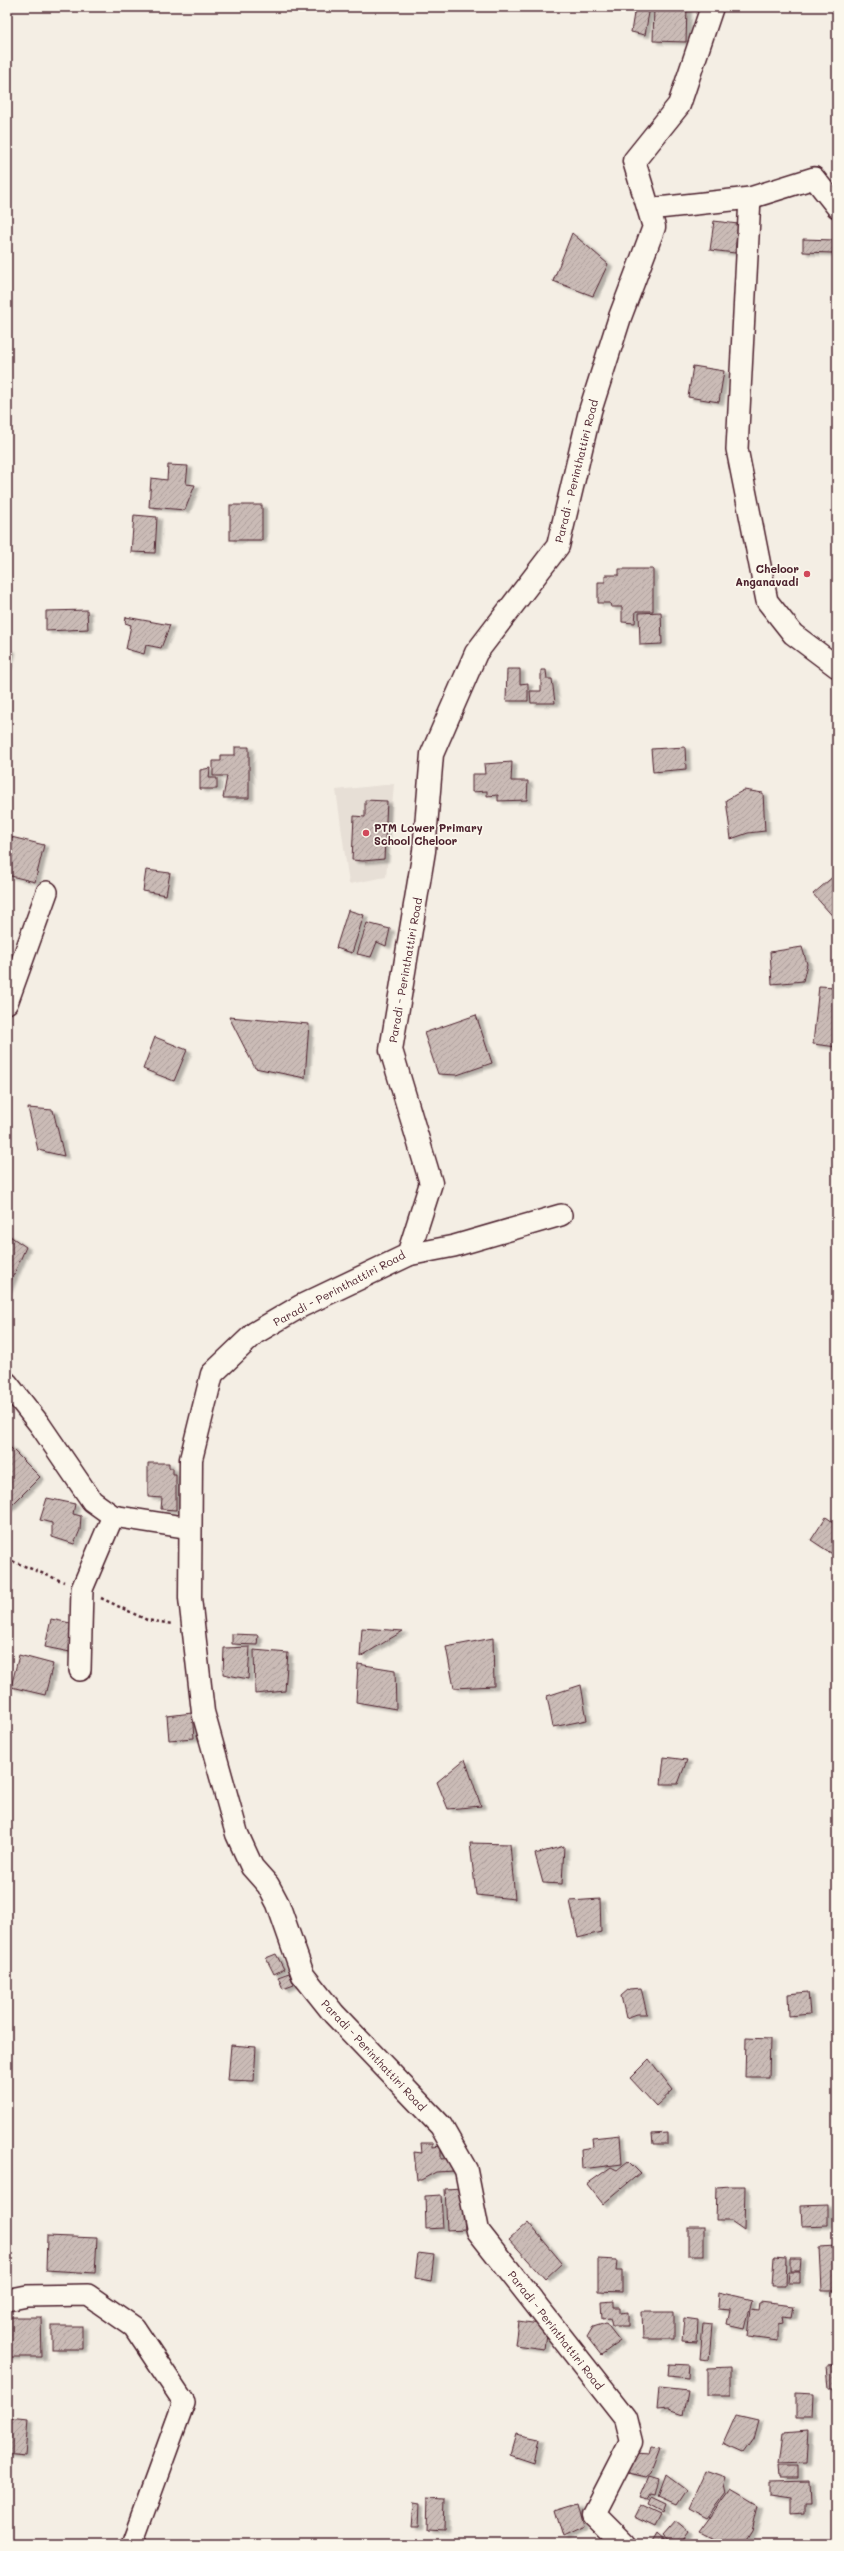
<svg xmlns="http://www.w3.org/2000/svg" width="844" height="2551" font-family="Mali,sans-serif">
<defs>
<pattern id="building-hatch" width="6" height="6" patternUnits="userSpaceOnUse"><rect width="6" height="6" fill="#cabbb6"/><path d="M-1 1l2-2M0 6l6-6M5 7l2-2" fill="none" stroke="#afa09d"/></pattern>
<filter id="shadow"><feDropShadow dx="4.5" dy="2.5" stdDeviation="1" flood-color="#0004"/></filter>
</defs>
<rect width="100%" height="100%" fill="#f4eee4"/>
<filter id="ink" filterUnits="userSpaceOnUse"><feTurbulence type="fractalNoise" baseFrequency=".025" numOctaves="2"/><feDisplacementMap in="SourceGraphic" scale="8" xChannelSelector="R" yChannelSelector="G"/><feConvolveMatrix kernelMatrix="1 2 1 2 8 2 1 2 1" color-interpolation-filters="sRGB"/></filter>
<g filter="url(#ink)">
<path fill="#e7dfd6" d="M394 784 386 877 349 884 336 790Z"/>
<g fill="url(#building-hatch)" stroke="#4a1f2b" filter="url(#shadow)">
<path d="M635 7H650L645 35 631 32Z"/>
<path d="M654 7H687L686 42 653 41Z"/>
<path d="M714 221 738 224 735 253 710 250Z"/>
<path d="M572 233 608 264 593 296 553 281Z"/>
<path d="M803 239 834 240 833 253 803 252Z"/>
<path d="M693 366 724 371 719 402 688 397Z"/>
<path d="M168 465 188 466 186 484 195 485 185 510 149 507 151 478 167 480Z"/>
<rect x="230" y="505" width="32" height="35"/>
<path d="M134 515 157 517 155 553 131 552Z"/>
<path d="M619 569H653V611H636L635 623 622 622V607H611L610 603H598V582H605V575H619Z"/>
<path d="M87 610 88 629 46 631V611Z"/>
<path d="M661 612 662 644 640 645 639 613Z"/>
<path d="M126 617 170 625 161 648 146 645 144 654 126 649 131 625 125 623Z"/>
<path d="M7 649 11 650 7 666Z"/>
<path d="M507 669H520V684L528 683V701H506Z"/>
<path d="M541 670H546L547 679H552L555 703H531L530 691H541Z"/>
<path d="M235 747H249V798H223L227 776H213V761H221V755H235Z"/>
<path d="M685 747 686 769 653 772 651 749Z"/>
<path d="M512 762 511 781H528L527 800 498 801V795L487 796V791L472 792V774H485L484 764Z"/>
<path d="M210 768 209 778H217V789H200V770Z"/>
<path d="M744 790 763 793 765 831 748 833 731 839 726 800Z"/>
<path d="M365 800 387 801 384 859 363 861 352 860 354 816 365 817Z"/>
<path d="M7 836 44 845 35 882 7 875Z"/>
<path d="M146 870 170 873 166 895 143 891Z"/>
<path d="M836 874 837 875V921L813 894Z"/>
<path d="M348 910 364 915 352 953 336 948Z"/>
<path d="M367 923 390 929 386 946 377 942 371 957 357 954Z"/>
<path d="M802 947 807 964 803 981 772 984 770 952Z"/>
<path d="M819 986 837 987V1047L813 1044Z"/>
<path d="M476 1015 492 1063 457 1075 438 1074 424 1033Z"/>
<path d="M229 1017 309 1024 305 1078 255 1068Z"/>
<path d="M155 1037 187 1050 174 1081 143 1069Z"/>
<path d="M28 1108 53 1110 64 1156 38 1150Z"/>
<path d="M7 1234 26 1247 7 1290Z"/>
<path d="M8 1445 40 1477 8 1509 7 1508Z"/>
<path d="M148 1463H169V1468H173V1474H176V1510L161 1509 162 1498 148 1497Z"/>
<path d="M47 1498 75 1504 73 1514 81 1516 80 1530 74 1544 52 1537V1523L40 1520Z"/>
<path d="M826 1517 837 1525V1557L811 1540Z"/>
<path d="M51 1619 75 1624 70 1652 45 1647Z"/>
<path d="M362 1628 403 1631 360 1657Z"/>
<path d="M232 1634 258 1635 257 1645 232 1644Z"/>
<path d="M493 1638 494 1686 454 1688 446 1647Z"/>
<path d="M250 1647 248 1679 223 1674 224 1648Z"/>
<path d="M254 1650 288 1653 285 1691 255 1694Z"/>
<path d="M19 1655 53 1664 45 1695 11 1687Z"/>
<path d="M358 1664 395 1670 396 1709 356 1702Z"/>
<path d="M581 1685 587 1720 553 1727 547 1696Z"/>
<path d="M192 1713 194 1738 169 1740 167 1716Z"/>
<path d="M664 1757 687 1760 678 1784H661Z"/>
<path d="M465 1759 481 1806 448 1809 437 1782Z"/>
<path d="M470 1843 510 1844 515 1899 476 1895Z"/>
<path d="M564 1846 562 1884 543 1883 535 1854Z"/>
<path d="M600 1899 601 1932 578 1938 570 1901Z"/>
<path d="M276 1954 284 1969 274 1974 266 1958Z"/>
<path d="M289 1973 294 1985 283 1989 278 1977Z"/>
<path d="M641 1988 647 2014H637L626 2018 621 1996 629 1989Z"/>
<path d="M808 1992 810 2014 789 2016 788 1994Z"/>
<path d="M746 2038 770 2039 769 2077H745Z"/>
<path d="M231 2045 256 2047 254 2081 228 2080Z"/>
<path d="M649 2059 673 2090 656 2106 630 2078Z"/>
<path d="M668 2133V2144H653L652 2134Z"/>
<path d="M620 2135 622 2164 582 2169 581 2149 593 2147 592 2138Z"/>
<path d="M421 2143H433V2147L441 2146V2159L453 2158 454 2171 436 2172 421 2180H417L414 2152 422 2153Z"/>
<path d="M628 2161 640 2173 603 2204 587 2184 611 2167 617 2170Z"/>
<path d="M730 2186H745L744 2230 731 2221H716L717 2187Z"/>
<path d="M462 2188 465 2229 447 2230 445 2189Z"/>
<path d="M441 2195 443 2228 426 2229 425 2196Z"/>
<path d="M827 2205V2225L802 2226 801 2206Z"/>
<path d="M528 2222 562 2263 545 2279 509 2239Z"/>
<rect x="688" y="2227" width="16" height="28"/>
<path d="M47 2236 97 2238 95 2273 46 2270Z"/>
<path d="M835 2246 837 2291H822L820 2247Z"/>
<path d="M418 2253 434 2255 431 2281 415 2278Z"/>
<path d="M774 2257 786 2258 785 2286H772Z"/>
<path d="M598 2259 617 2260 616 2271H622V2292L598 2291Z"/>
<path d="M790 2259H801L800 2271H790Z"/>
<path d="M788 2272H800V2283H787Z"/>
<path d="M718 2292 752 2300 745 2328 727 2324 730 2309 717 2308Z"/>
<path d="M614 2301V2307H620V2313L628 2312V2326H612L610 2318 602 2319 601 2302Z"/>
<path d="M760 2302 794 2306 792 2317 782 2316 783 2323 778 2324V2341L748 2337 751 2309 759 2310Z"/>
<path d="M642 2312H674V2339H643Z"/>
<path d="M7 2317H41L42 2357H7Z"/>
<path d="M684 2318 698 2320 697 2342 682 2341Z"/>
<path d="M518 2321 547 2325 544 2349 515 2345Z"/>
<path d="M606 2323 620 2341 601 2355 587 2337 593 2327Z"/>
<path d="M703 2324 712 2325 709 2360 700 2359Z"/>
<rect x="52" y="2326" width="30" height="23"/>
<path d="M669 2364 689 2365 688 2378 668 2376Z"/>
<path d="M837 2365V2388H829L827 2366Z"/>
<path d="M731 2368V2395H707V2369Z"/>
<path d="M659 2388 688 2391 684 2414 669 2409 657 2410Z"/>
<path d="M796 2393 813 2394 812 2419H796Z"/>
<path d="M736 2415 758 2420 753 2439 743 2453 723 2444Z"/>
<path d="M7 2418 28 2420 25 2456 7 2454Z"/>
<path d="M808 2431 806 2463 779 2464 783 2433Z"/>
<path d="M516 2434 539 2439 534 2463 510 2455Z"/>
<path d="M652 2446 661 2447 651 2473 646 2477 628 2473 636 2452 650 2453Z"/>
<path d="M779 2466H798V2478H780Z"/>
<path d="M706 2470 726 2477 724 2484 726 2493 708 2517 689 2507Z"/>
<path d="M666 2475 686 2490 676 2505 658 2497Z"/>
<path d="M649 2476 659 2479 655 2495 651 2494 648 2499 640 2497Z"/>
<path d="M809 2481 810 2503H804V2514L790 2515V2498L769 2495V2482Z"/>
<path d="M731 2489 758 2505 752 2530 743 2544H725L700 2531Z"/>
<path d="M428 2497 445 2498 444 2530 427 2529Z"/>
<path d="M651 2498 666 2505 663 2513 648 2505Z"/>
<path d="M413 2503 419 2504 418 2525H411Z"/>
<path d="M578 2503 584 2527 563 2537 555 2510Z"/>
<path d="M640 2505 661 2515 655 2527 634 2517Z"/>
<path d="M675 2521 688 2532 679 2544H671L662 2536Z"/>
<path d="M656 2534 667 2544H650Z"/>
</g>
<g fill="none" stroke-linecap="round" stroke-linejoin="round">
<defs>
<g id="minor">
<path d="M750 198 737 449 767 601 793 634 837 667"/>
<path d="M649 209 750 198 814 178 837 207"/>
<path d="M7 1003 47 892"/>
<path d="M408 1255 454 1246 561 1215"/>
<path d="M7 1383 40 1425 92 1501 113 1516 190 1528"/>
<path d="M80 1670 82 1589 113 1516"/>
<path d="M7 2300 27 2296 88 2295 134 2327 184 2402 132 2544"/>
</g>
<path id="secondary" d="M624 2544 594 2514 631 2442 625 2418 478 2231 466 2170 441 2126 334 2014 303 1975 278 1904 268 1885 252 1867 237 1834 203 1712 190 1598 191 1459 212 1374 255 1333 301 1306 408 1255 431 1183 391 1050 424 851 432 754 476 653 558 546 590 411 620 317 654 227 634 161 679 105 712 7"/>
</defs>
<use href="#minor" stroke="#4a1f2b" stroke-width="24"/>
<use href="#secondary" stroke="#4a1f2b" stroke-width="25"/>
<g stroke="#4a1f2b" stroke-width="2.5" stroke-dasharray="3 3" stroke-linecap="butt">
<path d="M7 1559 64 1582"/>
<path d="M101 1598 147 1620 173 1624"/>
</g>
<use href="#minor" stroke="#fbf7ec" stroke-width="21"/>
<use href="#secondary" stroke="#fbf7ec" stroke-width="22"/>
</g>
</g>
<g fill="#d1495b" stroke="#fbf7ec" stroke-width="1.5">
<circle cx="807" cy="574" r="4"/>
<circle cx="366" cy="833" r="4"/>
</g>
<g text-anchor="middle" dominant-baseline="central" stroke-width="3.5" stroke-linejoin="round" paint-order="stroke">
<g font-size="11" fill="#4a1f2b" stroke="#fbf7ec">
<text transform="translate(576 471) rotate(-76)">Paradi - Perinthattiri Road</text>
<text transform="translate(405 970) rotate(-80)">Paradi - Perinthattiri Road</text>
<text transform="translate(339 1288) rotate(-28)">Paradi - Perinthattiri Road</text>
<text transform="translate(374 2055) rotate(47)">Paradi - Perinthattiri Road</text>
<text transform="translate(556 2330) rotate(52)">Paradi - Perinthattiri Road</text>
</g>
<g font-size="11" font-weight="bold" fill="#4a1f2b" stroke="#fbf7ec" text-anchor="end">
<text x="799" y="568">Cheloor<tspan x="799" dy="13">Anganavadi</tspan></text>
<text x="374" y="827" text-anchor="start">PTM Lower Primary<tspan x="374" dy="13">School Cheloor</tspan></text>
</g>
</g>
<rect width="844" height="2551" fill="none" stroke="#fbf7ec" stroke-width="24"/>
<rect x="12" y="12" width="820" height="2527" fill="none" stroke="#4a1f2b" stroke-width="1.5" filter="url(#ink)"/>
</svg>
